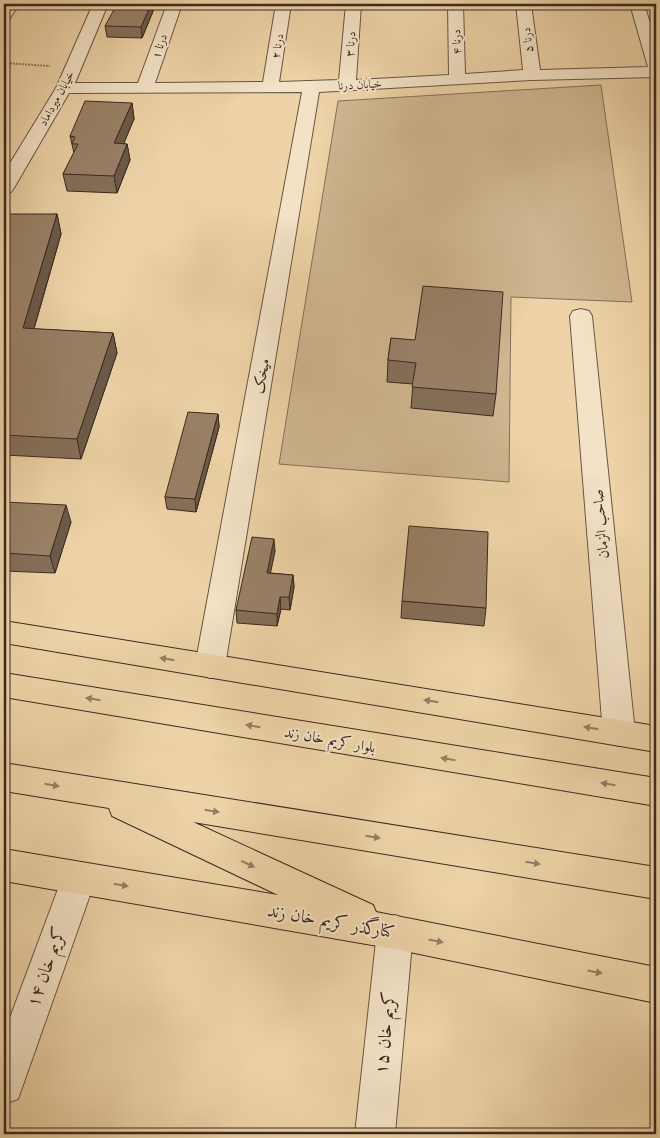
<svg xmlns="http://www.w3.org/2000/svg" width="660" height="1138" font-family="'Libre Caslon Text',Amiri,serif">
<rect width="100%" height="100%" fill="#edd3a7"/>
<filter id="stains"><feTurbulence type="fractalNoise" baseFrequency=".004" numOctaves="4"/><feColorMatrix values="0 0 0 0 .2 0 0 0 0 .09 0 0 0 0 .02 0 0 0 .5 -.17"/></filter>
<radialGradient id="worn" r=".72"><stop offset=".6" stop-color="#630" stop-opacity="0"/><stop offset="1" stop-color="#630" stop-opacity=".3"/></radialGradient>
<path fill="#cfb690" stroke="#867059" d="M601 85 632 302 511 297 509 482 279 464 338 101Z"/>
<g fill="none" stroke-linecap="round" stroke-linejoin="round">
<defs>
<g id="minor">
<path d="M4 4H19L9 20 4 22Z"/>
<path d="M93 4H108L75 83H138L167 4H182L155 83 263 82 276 4H291L279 82 339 80 346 4H361L356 80 449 75 448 4H463L465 74 523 70 516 4H531L540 70 648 67 630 4H644L656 42V77L532 80 319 92 225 666 220 674 210 678 200 674 195 666 302 92 69 93 14 188 11 192 4 194V173L56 88Z"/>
<path d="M581 309 589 311 592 316 635 733 630 742 619 746 608 742 603 733 570 316 573 311Z"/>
<path d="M79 862 91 867 96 878 23 1085 18 1099 4 1104V1034L62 878 67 867Z"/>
<path d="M395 915 408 920 413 932 395 1134H355L377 932 382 920Z"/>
</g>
<g id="major">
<path d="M4 621 656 726V752L4 643Z"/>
<path d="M4 673 656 778V806L4 697Z"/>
<path d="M4 763 656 867V899L193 822 373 905 376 912 656 967V1003L395 949 4 881V849L278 895 112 816 109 808 4 791Z"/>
</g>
</defs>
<use href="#minor" stroke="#695443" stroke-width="2"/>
<use href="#major" stroke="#3d2922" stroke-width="2"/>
<path stroke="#3d2922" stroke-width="2" stroke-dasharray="0.5 1" stroke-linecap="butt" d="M4 63 50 66"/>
<use href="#minor" fill="#f3e2c6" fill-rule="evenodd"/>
<use href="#major" fill="#edd3a7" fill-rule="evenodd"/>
</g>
<g fill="#846f59" stroke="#3d2922">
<path d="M156 4 142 38 107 37 105 26Z"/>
<path d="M132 103 134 119 123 144H127L130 160 117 193 67 191 63 174 74 153 70 136Z"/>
<path d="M57 214 61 234 34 329 113 333 117 353 81 459 4 455V219Z"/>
<path d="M391 338 496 394 493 416 411 408 413 384 387 382 388 360Z"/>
<path d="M218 414 219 427 196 512 167 509 165 497Z"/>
<path d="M4 502 71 522 55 573 4 571Z"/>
<path d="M275 551 270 573 293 575 294 587 290 610 281 609 277 626 237 623 236 610Z"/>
<path d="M402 601 486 608 484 626 401 618Z"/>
</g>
<g fill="#6b5a48" stroke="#3d2922">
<path d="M151 4H156L142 38 141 27Z"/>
<path d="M132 103 134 119 117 160 114 143Z"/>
<path d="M127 144 130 160 117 193 114 176Z"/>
<path d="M57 214 61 234 28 349 23 328Z"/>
<path d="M113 333 117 353 81 459 77 439Z"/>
<path d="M218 414 219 427 196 512 195 499Z"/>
<path d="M66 505 71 522 55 573 50 556Z"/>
<path d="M274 539 275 551 268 585 267 573Z"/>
<path d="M293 575 294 587 290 610 289 597Z"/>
<path d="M280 597 281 609 277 626V614Z"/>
</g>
<g fill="#998167" stroke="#3d2922">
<path d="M117 4H151L141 27 105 26Z"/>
<path d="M85 101 132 103 114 143 127 144 114 176 63 174 78 144H72L75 137 70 136Z"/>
<path d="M5 214H57L23 328 113 333 77 439 4 435V219Z"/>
<path d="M423 286 503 292 496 394 412 387 416 363 388 360 391 338 415 340Z"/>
<path d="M188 412 218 414 195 499 165 497Z"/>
<path d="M4 502 66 505 50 556 4 553Z"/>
<path d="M409 526 488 532 486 608 402 601Z"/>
<path d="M252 537 274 539 267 573 293 575 289 597H280L277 614 236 610Z"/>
</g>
<defs><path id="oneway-solid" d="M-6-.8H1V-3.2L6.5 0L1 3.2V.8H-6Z" transform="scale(1.25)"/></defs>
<g fill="#957e64">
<use href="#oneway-solid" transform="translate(167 659) rotate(-171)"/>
<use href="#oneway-solid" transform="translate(93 699) rotate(-171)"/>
<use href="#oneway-solid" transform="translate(431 701) rotate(-171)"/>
<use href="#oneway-solid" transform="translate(253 726) rotate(-170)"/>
<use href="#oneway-solid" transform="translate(591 728) rotate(-170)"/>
<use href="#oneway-solid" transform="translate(448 759) rotate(-171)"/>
<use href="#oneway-solid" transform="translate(608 784) rotate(-171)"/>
<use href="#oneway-solid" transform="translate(52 785) rotate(10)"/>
<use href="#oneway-solid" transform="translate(212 811) rotate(9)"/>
<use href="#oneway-solid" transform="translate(373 837) rotate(9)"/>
<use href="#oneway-solid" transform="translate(533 863) rotate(9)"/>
<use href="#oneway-solid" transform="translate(248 864) rotate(25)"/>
<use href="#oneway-solid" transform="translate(121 885) rotate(10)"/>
<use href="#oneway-solid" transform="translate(436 941) rotate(11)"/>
<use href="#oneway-solid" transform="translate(595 972) rotate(11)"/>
</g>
<g text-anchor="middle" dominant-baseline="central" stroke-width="4" stroke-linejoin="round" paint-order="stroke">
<g font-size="12" fill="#3d2922" stroke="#f3e2c6">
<text transform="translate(527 40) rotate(-97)">درنا ۵</text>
<text transform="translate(456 42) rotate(-92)">درنا ۴</text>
<text transform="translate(350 44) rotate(-86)">درنا ۳</text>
<text transform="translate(159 46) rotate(-72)">درنا ۱</text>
<text transform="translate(277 46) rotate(-81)">درنا ۲</text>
<text transform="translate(360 84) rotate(-3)">خیابان درنا</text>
<text transform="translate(56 98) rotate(-61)">خیابان میرداماد</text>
</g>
<g font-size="15" fill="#3d2922" stroke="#f3e2c6">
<text transform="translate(261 376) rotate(-80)">میخک</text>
<text transform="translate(600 524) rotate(-95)">صاحب الزمان</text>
<text transform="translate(330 739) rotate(10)">بلوار کریم خان زند</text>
</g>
<g font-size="18" fill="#3d2922" stroke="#f3e2c6">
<text transform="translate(331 921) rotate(10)">کنارگذر کریم خان زند</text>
<text transform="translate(46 967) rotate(-70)">کریم خان ۱۴</text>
<text transform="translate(385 1033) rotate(-84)">کریم خان ۱۵</text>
</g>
</g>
<rect width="660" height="1138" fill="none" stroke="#edd3a7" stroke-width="20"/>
<rect x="5" y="5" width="650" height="1128" fill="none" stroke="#3d2922" stroke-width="2.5"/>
<rect x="10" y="10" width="640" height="1118" fill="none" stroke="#3d2922"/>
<rect width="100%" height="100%" filter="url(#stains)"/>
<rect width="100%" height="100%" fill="url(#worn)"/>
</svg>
